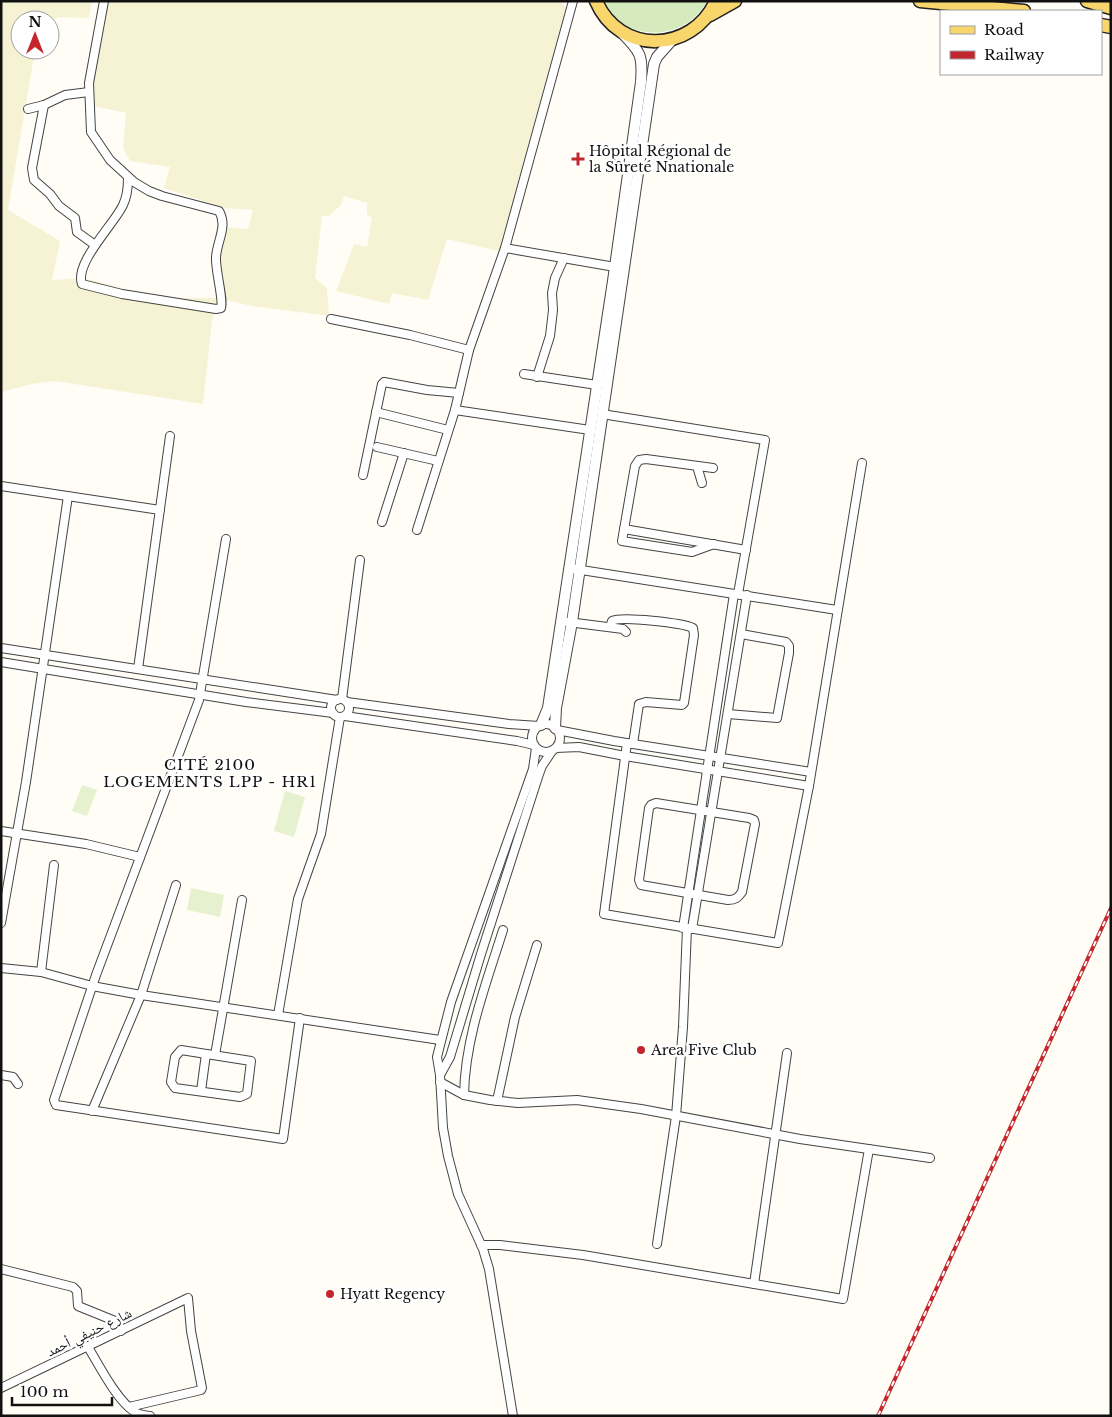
<svg xmlns="http://www.w3.org/2000/svg" width="1112" height="1417" font-family="'Libre Baskerville','Noto Naskh Arabic',serif">
<rect width="100%" height="100%" fill="#fffdf5"/>
<path fill="#f6f3d4" d="M1 1H92L89 18 58 17 50 23V20H20V50H35L8 210 60 241 52 280 83 278 161 298H217L214 257 220 227 248 229 253 210 224 208 164 188 170 167 130 161 123 148 126 113 88 105 101 1H559L566 7 499 251 447 239 428 300 392 293 389 304 336 291 354 244 367 247 372 218 367 214V203L344 196 341 205 329 216H322L315 278 327 288 329 316 252 306 218 298 212 321 203 404 55 381 32 384 1 392Z"/>
<path fill="#d5ebbd" d="M604 1H707C686 42 624 44 604 1Z"/>
<g fill="#e6f2cf">
<path d="M82 785 97 790 87 816 72 811Z"/>
<path d="M285 791 305 797 294 837 274 831Z"/>
<path d="M191 888 224 895 220 917 187 910Z"/>
</g>
<g fill="none" stroke-linecap="round" stroke-linejoin="round">
<defs>
<g id="minor">
<path d="M104 1 89 83 91 132 110 160 134 182 149 191 162 196 219 211C228 226 217 241 216 257 215 269 224 301 221 308L216 309 122 294 82 284C74 263 115 223 123 205 127 197 128 187 128 178"/>
<path d="M44 105 32 168 34 180 50 194 59 206 75 218 77 232 95 245"/>
<path d="M28 109 44 105 65 95 89 92"/>
<path d="M505 248 615 267"/>
<path d="M331 319 410 335 469 350"/>
<path d="M524 374 597 385"/>
<path d="M537 377 550 336 553 310 552 293 555 278 564 258"/>
<path d="M455 410 590 430"/>
<path d="M376 412 448 430"/>
<path d="M602 414 765 440 738 594"/>
<path d="M377 447 438 461"/>
<path d="M697 466 702 483"/>
<path d="M713 468 646 459 639 460 635 466 622 541 692 552 714 544"/>
<path d="M363 475 382 384 384 382 427 390 459 393"/>
<path d="M1 486 160 510"/>
<path d="M382 522 404 453"/>
<path d="M624 529 746 550"/>
<path d="M417 530 455 410 469 350 505 248 573 1"/>
<path d="M226 539 199 700 96 975 54 1100 56 1105 283 1139 300 1018"/>
<path d="M575 569 837 610"/>
<path d="M568 622 623 629 626 632"/>
<path d="M610 627 612 621C622 616 683 623 693 628L694 635 684 703 682 705 646 702 639 704 633 744"/>
<path d="M1 648 337 700"/>
<path d="M1 662 246 702 333 713"/>
<path d="M138 669 170 436"/>
<path d="M342 699 360 560"/>
<circle cx="340" cy="708" r="9"/>
<path d="M347 702 509 724 539 726"/>
<path d="M728 714 777 718 789 653V646L786 642 741 634"/>
<path d="M345 716 517 741 534 745"/>
<circle cx="546" cy="738" r="14"/>
<path d="M557 730 614 741 811 772"/>
<path d="M627 743 604 914 778 943 809 786 862 463"/>
<path d="M556 748 579 747 625 756 809 786"/>
<path d="M656 803 749 818 754 820 755 824 742 892C738 898 735 900 728 900L641 885 639 880 649 808 651 805Z"/>
<path d="M1 831 86 844 140 857"/>
<path d="M1 923 26 782 68 496"/>
<path d="M683 928 734 594"/>
<path d="M692 929 747 595"/>
<path d="M1 968 41 972 92 986 141 995 440 1040"/>
<path d="M41 972 54 865"/>
<path d="M278 1015 298 899 321 834 340 717"/>
<path d="M181 1050 251 1061 247 1094 240 1097 175 1088 171 1082 175 1057Z"/>
<path d="M215 1055 242 900"/>
<path d="M1 1075 13 1077 18 1084"/>
<path d="M440 1075 450 1057 481 954 539 774 542 766 552 751"/>
<path d="M440 1082 464 1095 490 1100 518 1103 577 1100 641 1109 800 1139 930 1158"/>
<path d="M201 1091 206 1054"/>
<path d="M464 1095C465 1038 486 984 503 930"/>
<path d="M497 1101 515 1017 537 945"/>
<path d="M92 1111 141 995 176 885"/>
<path d="M657 1244 676 1116 683 1027 687 928"/>
<path d="M481 1245H500L583 1255 843 1299 869 1149"/>
<path d="M1 1269 73 1287 77 1291 78 1306 115 1321 121 1331"/>
<path d="M754 1284 787 1053"/>
<path d="M88 1347C99 1365 117 1401 135 1412 139 1415 145 1415 150 1416"/>
<path d="M1 1388 188 1298 191 1331 202 1388 201 1390 129 1407"/>
<path d="M513 1416 489 1269 483 1249 458 1194 448 1156 443 1128 440 1075 437 1057 451 1002 533 769 536 748"/>
</g>
<g id="tertiary">
<path d="M541 725 548 708 613 281 641 82C643 56 641 52 622 33"/>
<path d="M555 728 556 708 572 622 654 64 657 57 673 39"/>
</g>
<g id="primary">
<path d="M596 1C619 55 692 54 716 1"/>
<path d="M920 1 1024 11"/>
<path d="M1087 1 1111 8"/>
<path d="M710 15 735 1"/>
<path d="M1101 25 1111 27"/>
</g>
</defs>
<use href="#minor" stroke="#444" stroke-width="10"/>
<use href="#tertiary" stroke="#444" stroke-width="12"/>
<use href="#primary" stroke="#222" stroke-width="15"/>
<use href="#minor" stroke="#fff" stroke-width="8"/>
<use href="#tertiary" stroke="#fff" stroke-width="10"/>
<use href="#primary" stroke="#f9d66b" stroke-width="12"/>
<defs>
<path id="rail" d="M878 1416 1111 908"/>
</defs>
<use href="#rail" stroke="#c4262e" stroke-width="4"/>
<use href="#rail" stroke="#fff" stroke-width="2" stroke-dasharray="5.5" stroke-linecap="butt"/>
</g>
<g fill="#c4262e" stroke="#fff" stroke-width="2">
<path d="M575.5 151.5h5v5h5v5h-5v5h-5v-5h-5v-5h5z"/>
<circle cx="641" cy="1050" r="5"/>
<circle cx="330" cy="1294" r="5"/>
</g>
<g text-anchor="middle" dominant-baseline="central" stroke-width="5" stroke-linejoin="round" paint-order="stroke">
<g font-size="14" fill="#111" stroke="#fff" text-anchor="start">
<text x="589" y="151">Hôpital Régional de<tspan x="589" dy="16">la Sûreté Nnationale</tspan></text>
<text x="651" y="1050">Area Five Club</text>
<text x="340" y="1294">Hyatt Regency</text>
</g>
<g font-size="14" fill="#111" stroke="#fff">
<text transform="translate(89 1332) rotate(-26)">شارع حنيفي أحمد</text>
</g>
<g font-size="15" letter-spacing="1" fill="#111" stroke="#fff">
<text x="210" y="764">CITÉ 2100<tspan x="210" dy="17">LOGEMENTS LPP - HR1</tspan></text>
</g>
</g>
<rect width="1112" height="1417" fill="none" stroke="#111111" stroke-width="5"/>
<rect x="940" y="10" width="162" height="65" fill="#ffffff" stroke="#a0a0a0"/>
<rect x="950" y="26" width="25" height="8" fill="#f9d66b" stroke="#a0a0a0"/>
<text x="984" y="35" font-size="15" fill="#111111">Road</text>
<rect x="950" y="51" width="25" height="8" fill="#c4262e" stroke="#a0a0a0"/>
<text x="984" y="60" font-size="15" fill="#111111">Railway</text>
<g transform="translate(35 35)"><circle r="24" fill="#ffffff" stroke="#a0a0a0"/>
<path d="M0-4L9 19L0 12L-9 19Z" fill="#c4262e"/>
<text y="-8" font-size="14" font-weight="bold" text-anchor="middle" fill="#111111">N</text>
</g>
<path d="M12 1397v8h100v-8" fill="none" stroke="#111111" stroke-width="2.5"/>
<text x="20" y="1397" font-size="15" fill="#111111" stroke="#ffffff" stroke-width="4" paint-order="stroke">100 m</text>
</svg>
